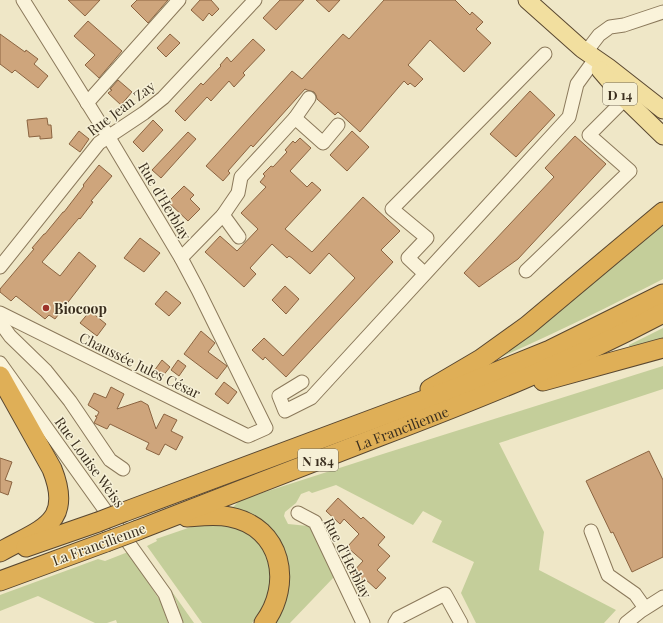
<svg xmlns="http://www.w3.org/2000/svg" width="663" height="623" font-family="'Playfair Display',serif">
<rect width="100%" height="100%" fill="#efe7c7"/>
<g fill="#c4ce9a">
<path d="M663 223V279C610 306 556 333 501 357L499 355Z"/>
<path d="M663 328V340L630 349 629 345Z"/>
<path d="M663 366V389L499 443 544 532 539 570 616 610 604 623H476L461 593 474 562 432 542 442 521 423 511 413 525 336 485 312 493 309 491 301 494 296 503 285 512 284 516 288 524 308 526 312 529 334 577 290 623H273L289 572 230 510 240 500 386 453Z"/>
<path d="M210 524H223L249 533 265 550 271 566 269 596 260 613 252 623H202L147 546 157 541 156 539 191 527Z"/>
<path d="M128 552 161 602 168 623H117L116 620 107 623H95L38 596 0 611V595L98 559 105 561Z"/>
<path d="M168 586 194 623H182L177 603Z"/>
</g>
<g fill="#cea57c" stroke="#8b6441">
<path d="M68 0H100L85 16Z"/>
<path d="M137 0H168L148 23 131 6Z"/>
<path d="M200 0H211L219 9 212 16 209 13 203 21 191 10Z"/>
<path d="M280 0H304L276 30 263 18Z"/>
<path d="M316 0H340L329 12Z"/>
<path d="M384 0H455L470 15 472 12 483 22 476 29 491 43 464 72 430 40 408 65 423 79 415 87 410 83 408 85 404 81 360 132 338 112 335 115 317 99 316 95 314 92 307 90 305 89 253 147 251 145 228 171 230 173 223 181 206 166 292 71 302 79 343 34 349 39Z"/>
<path d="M88 21 122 51 99 78 85 65 95 55 74 36Z"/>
<path d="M0 34 25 52 26 50 38 59 34 64 48 76 38 88 15 70 12 73 0 64Z"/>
<path d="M170 34 180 43 166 57 157 48Z"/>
<path d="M253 39 265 50 243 73 245 75 234 87 229 81 211 101 207 97 185 121 175 111 201 83 203 85 221 66 220 65 227 57 231 62Z"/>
<path d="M118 80 132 92 121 105 108 93 112 90 110 89Z"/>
<path d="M530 91 555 115 516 157 490 134Z"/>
<path d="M47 118 48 125H51L52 138 40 139V136L29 137 27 120Z"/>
<path d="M153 120 163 130 143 152 133 142Z"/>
<path d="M79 131 89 139 80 152 69 144Z"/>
<path d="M352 131 369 147 347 171 330 155Z"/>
<path d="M188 132 196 139 161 178 152 170Z"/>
<path d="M575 136 606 164 518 259 479 287 464 273 554 177 545 168Z"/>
<path d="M300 138 311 148 290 171 307 187 312 182 321 190 285 229 312 252 363 197 400 231 381 250 393 262 286 377 265 357 263 360 252 350 264 338 283 356 355 278 329 253 310 274 292 258 289 256 287 258 272 244 250 268 256 274 244 287 205 252 220 236 237 251 258 229 241 213 266 187 260 182 265 176 263 174 271 166 273 167 287 152 285 150 293 141 295 143Z"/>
<path d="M99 165 112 176 91 201 93 202 80 219 79 218 42 262 60 276 79 252 96 266 55 319 49 315 45 319 16 296 11 301 0 292V289L34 249 32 248 44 234H45L63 212H64L84 186 83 185Z"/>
<path d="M184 186 194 195 190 199 200 209 188 221 168 202Z"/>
<path d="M140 238 160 253 144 272 124 258Z"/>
<path d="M285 286 299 299 286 314 272 300Z"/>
<path d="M166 291 181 303 169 316 155 304Z"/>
<path d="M90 311 106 324 97 336 80 323Z"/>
<path d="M201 331 215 343 208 352 227 366 217 379 184 354Z"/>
<path d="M162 360 170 367 162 377 154 371Z"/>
<path d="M178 360 186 366 179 376 171 370Z"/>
<path d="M224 382 237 392 228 404 215 394Z"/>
<path d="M111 387 124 394 117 409 141 401 148 405 156 429 164 414 177 420 171 431 183 437 176 450 165 444 159 455 146 449 149 443 110 424 107 429 94 423 97 417 95 416H97L99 412 88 405 94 393 106 398Z"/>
<path d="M649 451 663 480V557L632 572 613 532 611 533 586 481Z"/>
<path d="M0 458 12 462 5 480 12 482 8 495 0 492Z"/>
<path d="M338 498 361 519 363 517 385 537 378 545 390 556 377 570 386 578 376 589 364 578 361 581 352 573 363 561 347 547 359 534 344 519 340 524 326 511Z"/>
</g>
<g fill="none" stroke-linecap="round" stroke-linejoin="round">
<defs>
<g id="minor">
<path d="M586 52 599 35 610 27 624 25 663 12"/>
<path d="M87 103 179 0"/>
<path d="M295 118 309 98"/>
<path d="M223 215 239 237"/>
<path d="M181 258 223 215 238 193 241 177 295 118 323 143 338 125"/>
<path d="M0 267 99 143 144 113 163 98 255 0"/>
<path d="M526 271 630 171 589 135 625 99"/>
<path d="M424 273 408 258 427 238 392 209 545 54"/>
<path d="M0 313 248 436 266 428 198 290 181 258 108 136 23 0"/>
<path d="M0 322 10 336 46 371 70 401 110 460 123 469"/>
<path d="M0 363 165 594 176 623"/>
<path d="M302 382 279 396 285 411 311 398 569 117 577 84 593 62"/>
<path d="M298 513 315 522 363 623"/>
<path d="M591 531 608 575 635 594 645 608"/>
<path d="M395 623 398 618 445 594 461 623"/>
<path d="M626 623 641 611 663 597"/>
</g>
<g id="major">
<path d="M527 0 582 49 608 67 663 110"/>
<path d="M600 70 625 99 663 136"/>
</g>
<g id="highway">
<path d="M0 376 52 469C74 524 40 529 0 552"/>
<path d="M543 381 663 348"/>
<path d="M430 389 481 359 527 326 663 212"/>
<path d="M124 512 459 387 550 350 663 294"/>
<path d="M187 517C201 516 216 514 230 517 282 527 293 584 264 623"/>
<path id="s1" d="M138 530C218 499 298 468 378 437 475 400 571 362 663 313"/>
<path d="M26 547 98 522"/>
<path d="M0 581 106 542"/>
</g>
</defs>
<use href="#minor" stroke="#8b795b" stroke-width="15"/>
<use href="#major" stroke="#594730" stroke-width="19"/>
<use href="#highway" stroke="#594730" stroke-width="21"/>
<use href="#minor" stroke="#faf3da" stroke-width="13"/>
<use href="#major" stroke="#f2df9f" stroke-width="17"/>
<use href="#highway" stroke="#dfaf57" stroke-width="19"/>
<defs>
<g id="highway-bridge">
<path d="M98 522 124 512"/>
<path d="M106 542 138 530"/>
</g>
</defs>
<use href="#highway-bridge" stroke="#594730" stroke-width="21" stroke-linecap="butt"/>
<use href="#highway-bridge" stroke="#dfaf57" stroke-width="19"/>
</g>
<circle fill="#9c332a" stroke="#f6f0d6" stroke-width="1.5" cx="46" cy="308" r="4"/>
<g text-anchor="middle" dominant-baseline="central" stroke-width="3" stroke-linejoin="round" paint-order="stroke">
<g fill="#f6f0d6" stroke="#736956" stroke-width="1">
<rect x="603" y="83" width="34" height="22" rx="3"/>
<rect x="298" y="449" width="40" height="22" rx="3"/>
</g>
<g font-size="13" font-weight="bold" fill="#3b2f1f">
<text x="620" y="94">D 14</text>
<text x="318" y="460">N 184</text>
</g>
<g font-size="14" fill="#3b2f1f" stroke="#f6f0d6">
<text transform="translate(121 108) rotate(-37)">Rue Jean Zay</text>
<text transform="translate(165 201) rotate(59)">Rue d'Herblay</text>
<text transform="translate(140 365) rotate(26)">Chaussée Jules César</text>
<text stroke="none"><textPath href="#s1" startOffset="283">La Francilienne</textPath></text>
<text transform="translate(90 462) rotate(54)">Rue Louise Weiss</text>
<text transform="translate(99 544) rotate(-20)">La Francilienne</text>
<text transform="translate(348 558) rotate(63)">Rue d'Herblay</text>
</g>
<g font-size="14" font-weight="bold" fill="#3b2f1f" stroke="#f6f0d6" text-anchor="start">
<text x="54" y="308">Biocoop</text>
</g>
</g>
</svg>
